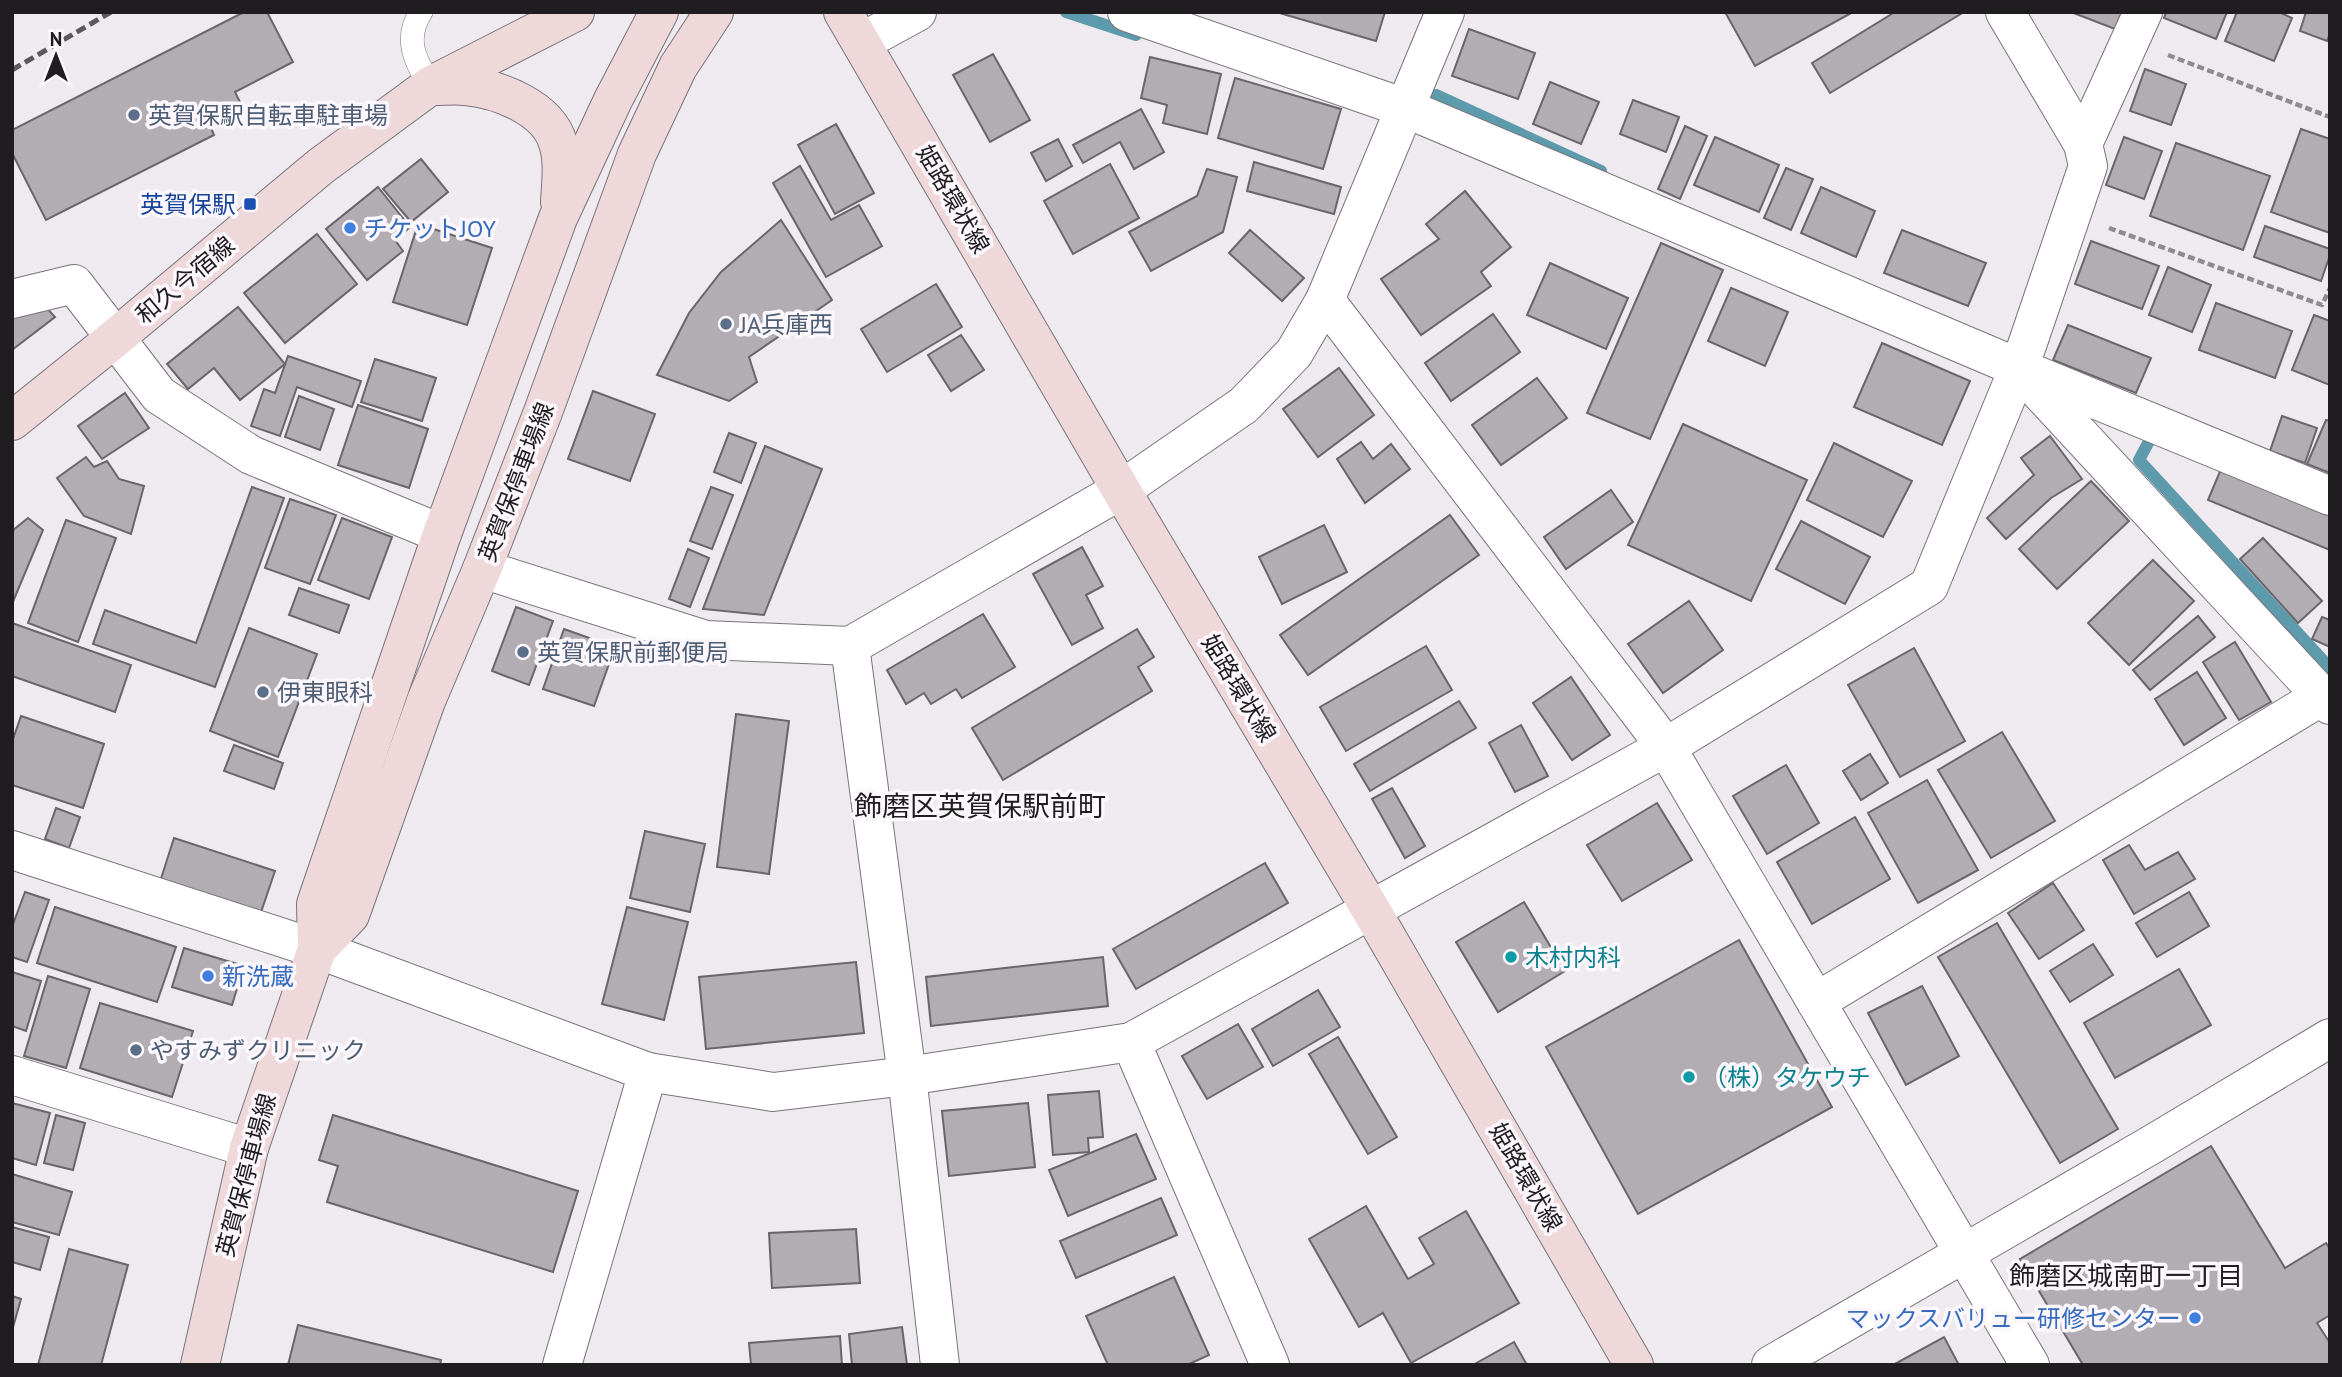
<svg xmlns="http://www.w3.org/2000/svg" width="2342" height="1377" font-family="'PT Sans','Noto Sans JP',sans-serif">
<rect width="100%" height="100%" fill="#eeeaf0"/>
<g fill="none" stroke-linecap="round" stroke-linejoin="round">
<g stroke="#5d9aab" stroke-width="12">
<path d="M1066 12 1136 35"/>
<path d="M1436 95 1601 171"/>
<path d="M2155 430 2139 460 2330 668"/>
</g>
</g>
<g fill="#b1adb2" stroke="#69656b" stroke-width="2">
<path d="M244 12H267L293 62 235 92 242 106 209 123 214 135 46 220 12 153V130Z"/>
<path d="M1276 12H1385L1376 41Z"/>
<path d="M1725 12H1853L1755 66Z"/>
<path d="M1895 12H1964L1830 93 1812 63Z"/>
<path d="M2071 12H2122L2115 29Z"/>
<path d="M2166 12H2227L2216 39 2164 18Z"/>
<path d="M2237 12H2279L2292 18 2274 61 2225 41Z"/>
<path d="M2306 12H2330V33L2327 41 2300 31Z"/>
<path d="M1469 29 1535 53 1518 99 1452 76Z"/>
<path d="M993 54 1030 120 990 142 953 75Z"/>
<path d="M1150 57 1221 74 1207 134 1163 123 1167 105 1141 98Z"/>
<path d="M2145 69 2186 84 2171 125 2130 111Z"/>
<path d="M1235 78 1341 109 1323 169 1218 138Z"/>
<path d="M1550 82 1599 102 1581 144 1533 124Z"/>
<path d="M1633 100 1679 117 1666 152 1620 134Z"/>
<path d="M1141 109 1164 152 1134 169 1120 142 1083 163 1073 145Z"/>
<path d="M836 124 874 193 835 214 798 145Z"/>
<path d="M1685 126 1707 136 1680 199 1658 189Z"/>
<path d="M2301 129 2330 139V233L2271 212Z"/>
<path d="M1715 137 1779 165 1759 212 1694 185Z"/>
<path d="M2124 137 2162 151 2144 199 2106 185Z"/>
<path d="M1058 139 1072 166 1046 181 1031 153Z"/>
<path d="M2176 143 2270 176 2243 250 2150 216Z"/>
<path d="M421 159 448 192 411 222 383 189Z"/>
<path d="M1254 162 1341 187 1334 214 1247 191Z"/>
<path d="M1110 164 1139 218 1073 254 1044 201Z"/>
<path d="M800 166 831 220 859 205 882 246 826 277 773 183Z"/>
<path d="M1786 168 1813 179 1791 230 1764 218Z"/>
<path d="M1207 169 1237 177 1223 232 1151 271 1129 232 1197 196Z"/>
<path d="M378 187 410 227 395 240 403 251 367 280 326 229Z"/>
<path d="M1821 187 1875 211 1856 257 1801 233Z"/>
<path d="M1465 191 1511 247 1481 272 1491 286 1421 335 1381 279 1439 239 1426 224Z"/>
<path d="M781 220 832 300 749 357 757 382 729 401 657 375 689 313 721 272Z"/>
<path d="M418 224 492 248 467 325 393 302Z"/>
<path d="M2265 226 2330 249V255L2321 281 2254 257Z"/>
<path d="M1250 230 1304 278 1282 301 1229 253Z"/>
<path d="M1902 230 1986 263 1968 306 1884 273Z"/>
<path d="M317 234 357 284 285 343 244 293Z"/>
<path d="M2091 241 2159 266 2142 309 2075 284Z"/>
<path d="M1661 243 1723 270 1650 439 1587 413Z"/>
<path d="M1550 263 1628 298 1606 349 1527 315Z"/>
<path d="M2168 267 2211 285 2192 332 2149 315Z"/>
<path d="M936 284 962 327 887 372 861 329Z"/>
<path d="M1731 288 1788 312 1765 366 1708 341Z"/>
<path d="M2216 303 2292 331 2275 378 2199 350Z"/>
<path d="M45 306 55 317 12 350V317Z"/>
<path d="M238 307 285 364 240 400 214 368 188 389 167 364Z"/>
<path d="M1493 314 1520 352 1451 401 1425 363Z"/>
<path d="M2314 315 2330 321V385L2292 370Z"/>
<path d="M2068 325 2151 358 2136 393 2053 360Z"/>
<path d="M961 335 984 370 951 391 928 355Z"/>
<path d="M1882 343 1970 381 1942 445 1854 407Z"/>
<path d="M288 356 361 381 352 407 297 387 280 436 251 426 264 389 275 393Z"/>
<path d="M375 359 436 378 422 421 361 402Z"/>
<path d="M1339 368 1374 415 1318 457 1283 409Z"/>
<path d="M1537 378 1567 418 1501 465 1472 425Z"/>
<path d="M593 391 655 414 630 481 568 459Z"/>
<path d="M125 393 149 428 102 459 78 426Z"/>
<path d="M299 396 334 409 320 450 285 437Z"/>
<path d="M358 405 428 429 409 488 338 465Z"/>
<path d="M2282 416 2317 428 2305 463 2270 451Z"/>
<path d="M2326 420 2330 421V473L2307 464Z"/>
<path d="M1683 424 1807 480 1751 601 1628 545Z"/>
<path d="M729 433 756 443 741 483 714 472Z"/>
<path d="M2050 436 2082 479 2051 498 2006 539 1987 518 2034 475 2021 458Z"/>
<path d="M1361 442 1373 459 1391 444 1410 469 1365 503 1337 459Z"/>
<path d="M1834 443 1912 481 1883 537 1807 500Z"/>
<path d="M765 446 822 469 764 615 703 609Z"/>
<path d="M86 457 94 467 107 461 119 479 144 486 131 534 84 516 57 478Z"/>
<path d="M2221 469 2330 514V550L2208 500Z"/>
<path d="M2091 481 2129 521 2057 589 2019 549Z"/>
<path d="M252 487 284 498 215 687 93 644 105 610 196 643Z"/>
<path d="M711 487 733 495 712 549 690 541Z"/>
<path d="M1611 490 1633 522 1566 569 1544 537Z"/>
<path d="M290 499 336 515 310 584 265 568Z"/>
<path d="M1450 515 1479 555 1308 675 1280 635Z"/>
<path d="M28 518 43 530 12 604V531Z"/>
<path d="M342 518 392 537 369 599 318 580Z"/>
<path d="M66 520 116 538 78 642 28 623Z"/>
<path d="M1801 521 1870 557 1845 604 1776 569Z"/>
<path d="M1324 525 1347 572 1282 604 1259 557Z"/>
<path d="M2263 538 2322 601 2298 623 2240 559Z"/>
<path d="M1082 547 1103 586 1086 595 1103 628 1072 645 1033 574Z"/>
<path d="M688 549 709 558 690 607 669 599Z"/>
<path d="M2153 560 2194 601 2129 665 2088 623Z"/>
<path d="M299 588 349 605 339 633 289 615Z"/>
<path d="M1689 601 1723 650 1663 693 1628 644Z"/>
<path d="M516 607 553 621 529 685 492 671Z"/>
<path d="M983 614 1015 667 962 698 956 689 931 704 924 693 906 704 887 670Z"/>
<path d="M2198 616 2215 637 2150 690 2133 670Z"/>
<path d="M2322 617 2330 620V647L2312 639Z"/>
<path d="M12 623 131 665 115 712 12 676Z"/>
<path d="M249 628 317 654 278 757 210 731Z"/>
<path d="M564 629 615 647 594 706 543 689Z"/>
<path d="M1137 629 1154 657 1138 667 1152 691 1003 780 972 728Z"/>
<path d="M2235 642 2271 702 2239 720 2203 662Z"/>
<path d="M1426 646 1452 690 1346 751 1320 707Z"/>
<path d="M1914 648 1965 741 1900 777 1848 685Z"/>
<path d="M2197 672 2226 718 2184 745 2155 699Z"/>
<path d="M1571 677 1610 735 1572 760 1533 703Z"/>
<path d="M1459 701 1476 728 1370 791 1354 764Z"/>
<path d="M736 714 789 721 769 874 717 867Z"/>
<path d="M21 716 104 744 83 808 12 785V742Z"/>
<path d="M1521 725 1548 776 1515 792 1489 743Z"/>
<path d="M2002 732 2055 821 1991 858 1938 770Z"/>
<path d="M234 745 283 763 274 789 224 771Z"/>
<path d="M1870 754 1888 783 1861 800 1843 771Z"/>
<path d="M1786 765 1819 823 1767 854 1733 796Z"/>
<path d="M1927 780 1978 870 1918 903 1868 813Z"/>
<path d="M1392 788 1425 846 1405 858 1372 799Z"/>
<path d="M1657 803 1692 860 1622 901 1587 845Z"/>
<path d="M56 808 80 817 69 848 45 839Z"/>
<path d="M1855 817 1890 879 1812 924 1777 862Z"/>
<path d="M645 831 705 844 690 912 630 898Z"/>
<path d="M174 838 275 871 257 924 157 891Z"/>
<path d="M2129 845 2145 870 2178 852 2195 879 2134 914 2103 860Z"/>
<path d="M1265 863 1288 903 1136 989 1113 949Z"/>
<path d="M2053 883 2084 930 2039 959 2008 913Z"/>
<path d="M25 892 49 900 27 962 12 957V927Z"/>
<path d="M2189 892 2209 926 2157 957 2136 923Z"/>
<path d="M1524 902 1565 971 1498 1012 1456 942Z"/>
<path d="M55 907 176 947 157 1002 37 963Z"/>
<path d="M627 907 688 922 664 1020 602 1004Z"/>
<path d="M1997 923 2118 1129 2060 1163 1938 957Z"/>
<path d="M1739 940 1832 1107 1638 1214 1546 1047Z"/>
<path d="M2093 944 2113 975 2070 1002 2050 971Z"/>
<path d="M184 948 244 966 232 1005 172 987Z"/>
<path d="M1103 957 1108 1006 931 1026 926 977Z"/>
<path d="M856 962 864 1033 706 1049 699 977Z"/>
<path d="M2179 969 2211 1025 2115 1078 2084 1023Z"/>
<path d="M12 972 41 981 26 1031 12 1026Z"/>
<path d="M48 976 90 989 66 1068 24 1056Z"/>
<path d="M1922 986 1959 1056 1906 1085 1868 1013Z"/>
<path d="M1318 990 1340 1027 1273 1066 1252 1029Z"/>
<path d="M100 1003 193 1031 172 1097 80 1068Z"/>
<path d="M1238 1024 1263 1067 1207 1099 1182 1056Z"/>
<path d="M1338 1037 1397 1137 1368 1154 1309 1054Z"/>
<path d="M1099 1091 1103 1137 1088 1138 1089 1152 1053 1155 1048 1095Z"/>
<path d="M12 1103 50 1113 36 1165 12 1158Z"/>
<path d="M1028 1103 1035 1167 949 1176 942 1111Z"/>
<path d="M56 1115 85 1123 73 1170 44 1163Z"/>
<path d="M333 1115 578 1191 553 1272 327 1202 338 1166 319 1160Z"/>
<path d="M1136 1134 1156 1179 1068 1216 1049 1170Z"/>
<path d="M2211 1146 2285 1268 2326 1243 2330 1249V1315L2317 1323 2330 1343V1365H2083L2020 1259Z"/>
<path d="M12 1174 72 1192 59 1235 12 1222Z"/>
<path d="M1161 1198 1177 1235 1076 1278 1060 1241Z"/>
<path d="M1366 1206 1408 1279 1434 1264 1419 1238 1466 1211 1519 1303 1411 1363 1383 1313 1359 1327 1309 1239Z"/>
<path d="M12 1227 49 1237 40 1270 12 1262Z"/>
<path d="M856 1229 860 1283 772 1288 769 1233Z"/>
<path d="M69 1249 128 1265 101 1365H38Z"/>
<path d="M1174 1277 1209 1355 1187 1365H1108L1086 1316Z"/>
<path d="M12 1296 21 1299 12 1331Z"/>
<path d="M298 1325 441 1360 440 1365H288Z"/>
<path d="M902 1327 907 1365H852L849 1334Z"/>
<path d="M840 1336 842 1365H751L749 1343Z"/>
<path d="M1944 1337 1959 1365H1893Z"/>
<path d="M1514 1342 1527 1365H1473Z"/>
</g>
<g fill="none" stroke-linecap="round" stroke-linejoin="round">
<defs>
<path id="service" d="M421 12C403 40 416 61 430 86"/>
<g id="minor">
<path d="M1127 12 1405 108 2019 368 2330 496"/>
<path d="M2005 12 2083 144"/>
<path d="M862 42 917 12"/>
<path d="M12 299 74 284 159 395 251 455 442 534"/>
<path d="M1325 300 1666 747 2030 1365"/>
<path d="M2027 378 2330 705"/>
<path d="M482 569 706 640 850 646 1121 490 1244 405 1294 353 1325 300 1445 12"/>
<path d="M850 646 907 1076 940 1365"/>
<path d="M12 850 317 949 648 1072 773 1092 907 1076 1131 1042 1666 747 1929 586 2023 357 2088 166 2083 144 2143 12"/>
<path d="M1816 1002 2322 696"/>
<path d="M1131 1042 1270 1365"/>
<path d="M12 1075 249 1148"/>
<path d="M562 1365 648 1072"/>
<path d="M1771 1365 2151 1145 2330 1038"/>
</g>
<g id="secondary">
<path d="M843 12 1121 490 1371 910 1634 1365"/>
<path d="M434 86C445 86 456 85 466 86 499 89 548 108 558 143 564 161 561 183 560 202"/>
<path d="M12 421 114 339 321 166 430 86 575 12"/>
<path d="M317 949 350 915 426 701 482 569 543 412 637 154 678 67 714 12"/>
<path d="M200 1365 249 1148 317 949 316 904 442 534 558 218 613 100 659 12"/>
</g>
</defs>
<use href="#service" stroke="#78747a" stroke-width="24"/>
<use href="#minor" stroke="#78747a" stroke-width="40"/>
<use href="#secondary" stroke="#78747a" stroke-width="40"/>
<g stroke="#8e8b8f" stroke-width="4.5" stroke-dasharray="7 3.5" stroke-linecap="butt">
<path d="M2168 55 2330 117"/>
<path d="M2109 228 2322 305 2330 288"/>
</g>
<use href="#service" stroke="#fff" stroke-width="23"/>
<use href="#minor" stroke="#fff" stroke-width="38"/>
<use href="#secondary" stroke="#eed8d9" stroke-width="38"/>
<path stroke="#5a585b" stroke-width="5" stroke-dasharray="10 5" stroke-linecap="butt" d="M12 70 111 12"/>
</g>
<g fill="#5c6f8a" stroke="#fcf7fd" stroke-width="2.5">
<circle cx="134" cy="115" r="7"/>
<circle cx="726" cy="324" r="7"/>
<circle cx="523" cy="652" r="7"/>
<circle cx="263" cy="692" r="7"/>
<circle cx="136" cy="1050" r="7"/>
</g>
<rect fill="#1a4fb4" stroke="#fcf7fd" stroke-width="2.5" x="243" y="197" width="14" height="14" rx="3.5"/>
<g fill="#3f7fe0" stroke="#fcf7fd" stroke-width="2.5">
<circle cx="350" cy="228" r="7"/>
<circle cx="208" cy="976" r="7"/>
<circle cx="2195" cy="1318" r="7"/>
</g>
<g fill="#0f9aa8" stroke="#fcf7fd" stroke-width="2.5">
<circle cx="1511" cy="957" r="7"/>
<circle cx="1689" cy="1077" r="7"/>
</g>
<g text-anchor="middle" dominant-baseline="central" stroke-width="7" stroke-linejoin="round" paint-order="stroke">
<g font-size="24" fill="#4e5e75" stroke="#fcf7fd" text-anchor="start">
<text x="148" y="115">英賀保駅自転車駐車場</text>
<text x="740" y="324">JA兵庫西</text>
<text x="537" y="652">英賀保駅前郵便局</text>
<text x="277" y="692">伊東眼科</text>
<text x="150" y="1050">やすみずクリニック</text>
</g>
<g font-size="24" fill="#1f1d1f" stroke="#fcf7fd">
<text transform="translate(953 199) rotate(60)">姫路環状線</text>
<text transform="translate(185 280) rotate(-40)">和久今宿線</text>
<text transform="translate(516 482) rotate(-69)">英賀保停車場線</text>
<text transform="translate(1239 688) rotate(59)">姫路環状線</text>
<text transform="translate(246 1175) rotate(-75)">英賀保停車場線</text>
<text transform="translate(1526 1177) rotate(60)">姫路環状線</text>
</g>
<g font-size="24" fill="#164399" stroke="#fcf7fd" text-anchor="end">
<text x="236" y="204">英賀保駅</text>
</g>
<g font-size="24" fill="#366cbe" stroke="#fcf7fd" text-anchor="start">
<text x="364" y="228">チケットJOY</text>
<text x="222" y="976">新洗蔵</text>
<text x="2181" y="1318" text-anchor="end">マックスバリュー研修センター</text>
</g>
<g font-size="24" fill="#0d838f" stroke="#fcf7fd" text-anchor="start">
<text x="1525" y="957">木村内科</text>
<text x="1703" y="1077">（株）タケウチ</text>
</g>
<g font-size="26" fill="#1f1d1f" stroke="#fcf7fd">
<text x="2126" y="1275">飾磨区城南町一丁目</text>
</g>
<g font-size="28" fill="#1f1d1f" stroke="#fcf7fd">
<text x="980" y="805">飾磨区英賀保駅前町</text>
</g>
</g>
<rect width="2342" height="1377" fill="none" stroke="#1f1d1f" stroke-width="28"/>
<g transform="translate(56 56)" stroke="#fcf7fd" stroke-width="5" paint-order="stroke">
<path d="M0-5L12 26L0 18L-12 26Z" fill="#1f1d1f"/>
<text y="-10" font-size="19" font-weight="bold" text-anchor="middle" fill="#1f1d1f">N</text>
</g>
</svg>
